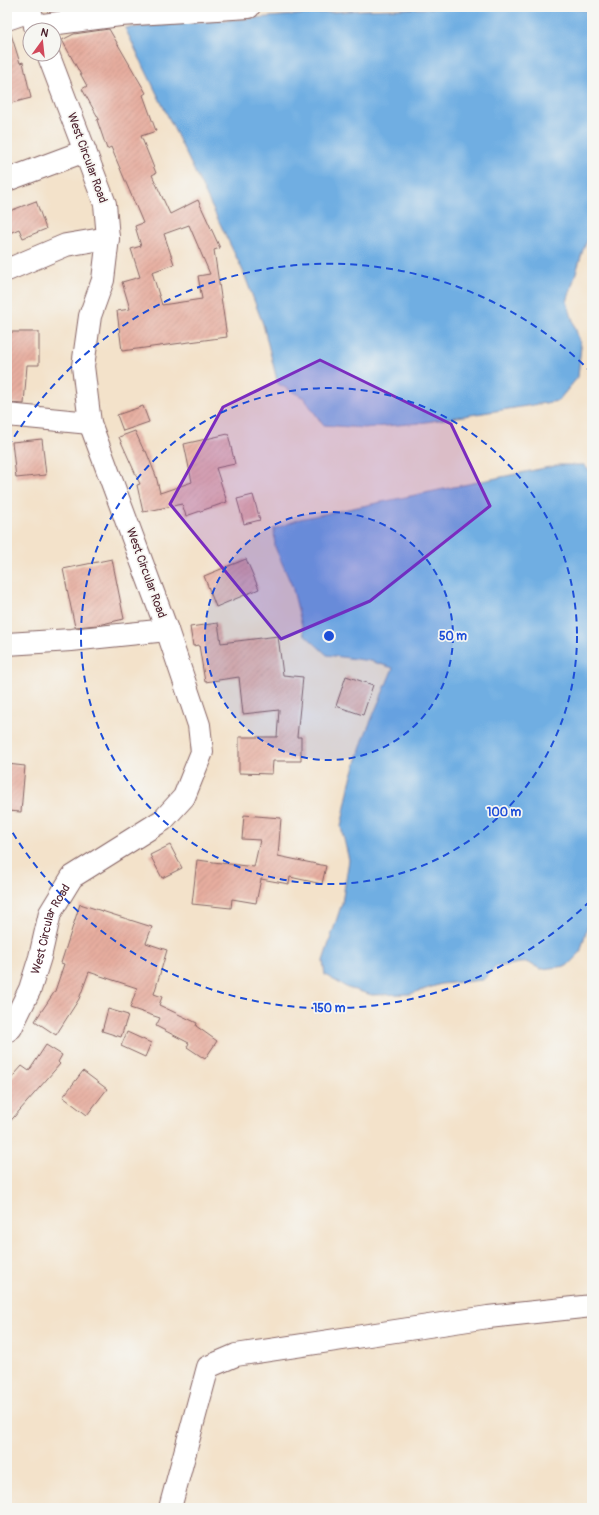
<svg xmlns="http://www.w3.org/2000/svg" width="599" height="1515" font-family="Pangolin,sans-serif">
<defs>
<pattern id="building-hatch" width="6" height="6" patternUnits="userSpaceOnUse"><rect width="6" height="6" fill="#e6ad9f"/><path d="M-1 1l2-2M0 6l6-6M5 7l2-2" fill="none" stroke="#c79489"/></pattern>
</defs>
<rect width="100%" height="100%" fill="#f6f6f2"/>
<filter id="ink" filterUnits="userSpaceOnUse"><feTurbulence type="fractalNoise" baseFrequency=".025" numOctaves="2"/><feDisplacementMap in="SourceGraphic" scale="8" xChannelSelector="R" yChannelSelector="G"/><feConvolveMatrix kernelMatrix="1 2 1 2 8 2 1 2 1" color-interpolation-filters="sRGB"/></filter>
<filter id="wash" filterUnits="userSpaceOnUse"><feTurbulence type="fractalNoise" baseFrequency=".012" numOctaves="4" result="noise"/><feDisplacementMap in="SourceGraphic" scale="16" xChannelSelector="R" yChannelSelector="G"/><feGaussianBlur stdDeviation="0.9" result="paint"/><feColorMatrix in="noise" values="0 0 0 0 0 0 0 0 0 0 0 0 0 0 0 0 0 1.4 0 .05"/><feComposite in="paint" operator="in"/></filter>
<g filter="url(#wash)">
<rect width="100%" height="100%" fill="#f3e2ca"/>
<g fill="#70aee2" stroke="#5d6686">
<path d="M471 7H563L592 11V230L583 250 567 302 581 346 578 377 558 401 420 423 364 428 323 425 304 398 278 384 263 324 243 271 125 28 360 10Z"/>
<path d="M559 465H584L592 474V917L587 928 580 953 567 966 541 969 526 962 496 967 483 980 441 984 410 994 372 995 348 988 325 975 323 961 342 903 349 860 341 827 350 782 364 737 393 668 370 661 327 655 304 634 292 586 275 547 274 529 300 519Z"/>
</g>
<g id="blocks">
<g fill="url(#building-hatch)" fill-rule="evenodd">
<path d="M109 29 146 93 143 95 156 131 141 136 156 173 152 175 170 214 198 200 220 248 214 250 227 337 122 351 117 311 130 309 122 282 140 277 131 249 141 246 135 226 143 223 111 147 107 149 97 120 99 119 82 89 87 86 62 40 74 34ZM189 225 210 274 198 276 202 299 162 305 152 272 174 264 164 234Z"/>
<path d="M7 31H10L20 63 23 62 31 98 7 104Z"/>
<path d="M36 201 46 229 23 238 19 229 7 234V212Z"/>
<path d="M7 332H39V365H27L24 404 7 403Z"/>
<path d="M143 406 149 422 123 431 117 415Z"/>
<path d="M135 431 144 451H146L156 476 160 493 192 482 184 444 228 434 235 464 216 468 227 502 186 516 182 504 143 512 137 485 140 484 119 437Z"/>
<path d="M42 439 46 475 16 478 12 442Z"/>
<path d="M253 495 260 520 244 524 237 499Z"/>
<path d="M112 559 124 619 98 625 75 627 63 569Z"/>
<path d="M246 559 259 589 216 607 204 576Z"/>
<path d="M218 623 221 643 278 636 283 675 303 677 297 737H301V761H273L272 774 239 773V737H277L279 710 243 714 239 677 205 682 199 645 193 646 190 627Z"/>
<path d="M346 676 373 685 363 715 336 706Z"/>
<path d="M7 764 25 766 21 812 7 811Z"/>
<path d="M244 815 281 818 278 856 326 866 322 884 290 877 289 884 261 879 256 903 232 899 231 908 192 904 197 860 254 867 260 840 242 839Z"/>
<path d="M170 845 182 868 162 878 150 855Z"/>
<path d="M80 904 152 927 146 943 167 950 154 994 162 997 159 1005 197 1023 196 1026 217 1041 205 1059 187 1047 189 1043 156 1026 160 1018 130 1008 137 988 89 972 79 999 56 1035 35 1021 55 991 64 964 61 963Z"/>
<path d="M108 1009 128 1015 121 1037 102 1031Z"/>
<path d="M127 1032 151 1043 145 1057 121 1046Z"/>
<path d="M46 1045 62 1055 58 1062 60 1064 7 1125V1083L22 1066 29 1071Z"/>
<path d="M83 1071 107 1089 87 1115 63 1097Z"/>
</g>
</g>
</g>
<g filter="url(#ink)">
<use href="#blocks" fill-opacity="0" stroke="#856363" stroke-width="1"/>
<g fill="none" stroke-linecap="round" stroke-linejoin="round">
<defs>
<g id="minor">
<path d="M31 7 30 11 37 30"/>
<path d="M7 19 30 11"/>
<path d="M35 26 120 15 249 7"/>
<path d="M7 180 85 151"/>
<path d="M7 270 66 245 108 238"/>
<path d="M7 415 90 423"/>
<path d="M7 644 71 640 167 630"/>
<path id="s1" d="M7 1031 11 1028 30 989 40 957 50 913 72 877 163 820 184 797 202 752 199 725 167 630 90 423 83 366 90 316 103 280 108 238 105 204 48 54"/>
<path d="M170 1508 208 1367 236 1355 488 1317 592 1306"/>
</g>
</defs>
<use href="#minor" stroke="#856363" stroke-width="24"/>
<use href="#minor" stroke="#fff" stroke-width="22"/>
</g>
</g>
<path fill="#7b2cbf" fill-opacity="0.2" stroke="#7b2cbf" stroke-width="3" stroke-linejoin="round" d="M320 360 451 424 490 506 370 601 281 639 170 504 223 407Z"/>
<circle cx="329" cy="636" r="124" fill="#1d4ed8" fill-opacity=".12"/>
<g fill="none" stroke="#1d4ed8" stroke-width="2" stroke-dasharray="7 5">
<circle cx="329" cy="636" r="124"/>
<circle cx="329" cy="636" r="248"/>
<path d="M590 901A372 372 0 0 1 8 825M8 447A372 372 0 0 1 590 371"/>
</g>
<g text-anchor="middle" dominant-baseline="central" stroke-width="3.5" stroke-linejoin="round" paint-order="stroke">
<g font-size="12" fill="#4a1f2b" stroke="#f6f6f2">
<text transform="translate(87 158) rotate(70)">West Circular Road</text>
<text transform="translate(146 573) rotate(70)">West Circular Road</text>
<text stroke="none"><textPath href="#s1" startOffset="112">West Circular Road</textPath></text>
</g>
</g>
<circle cx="329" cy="636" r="6" fill="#1d4ed8" stroke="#f6f6f2" stroke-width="2"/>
<g font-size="12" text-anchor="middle" font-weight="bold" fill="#1d4ed8" stroke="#f6f6f2" stroke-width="3.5" stroke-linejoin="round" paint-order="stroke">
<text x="453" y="640">50 m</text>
<text x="504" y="816">100 m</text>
<text x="329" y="1012">150 m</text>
</g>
<rect width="599" height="1515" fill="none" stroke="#f6f6f2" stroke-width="24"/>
<g transform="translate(42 42) rotate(15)"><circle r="19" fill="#f6f6f2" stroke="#b1a0a2"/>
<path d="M0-3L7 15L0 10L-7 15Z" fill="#d1495b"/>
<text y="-6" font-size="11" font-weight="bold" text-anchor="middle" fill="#4a1f2b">N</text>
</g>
</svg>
